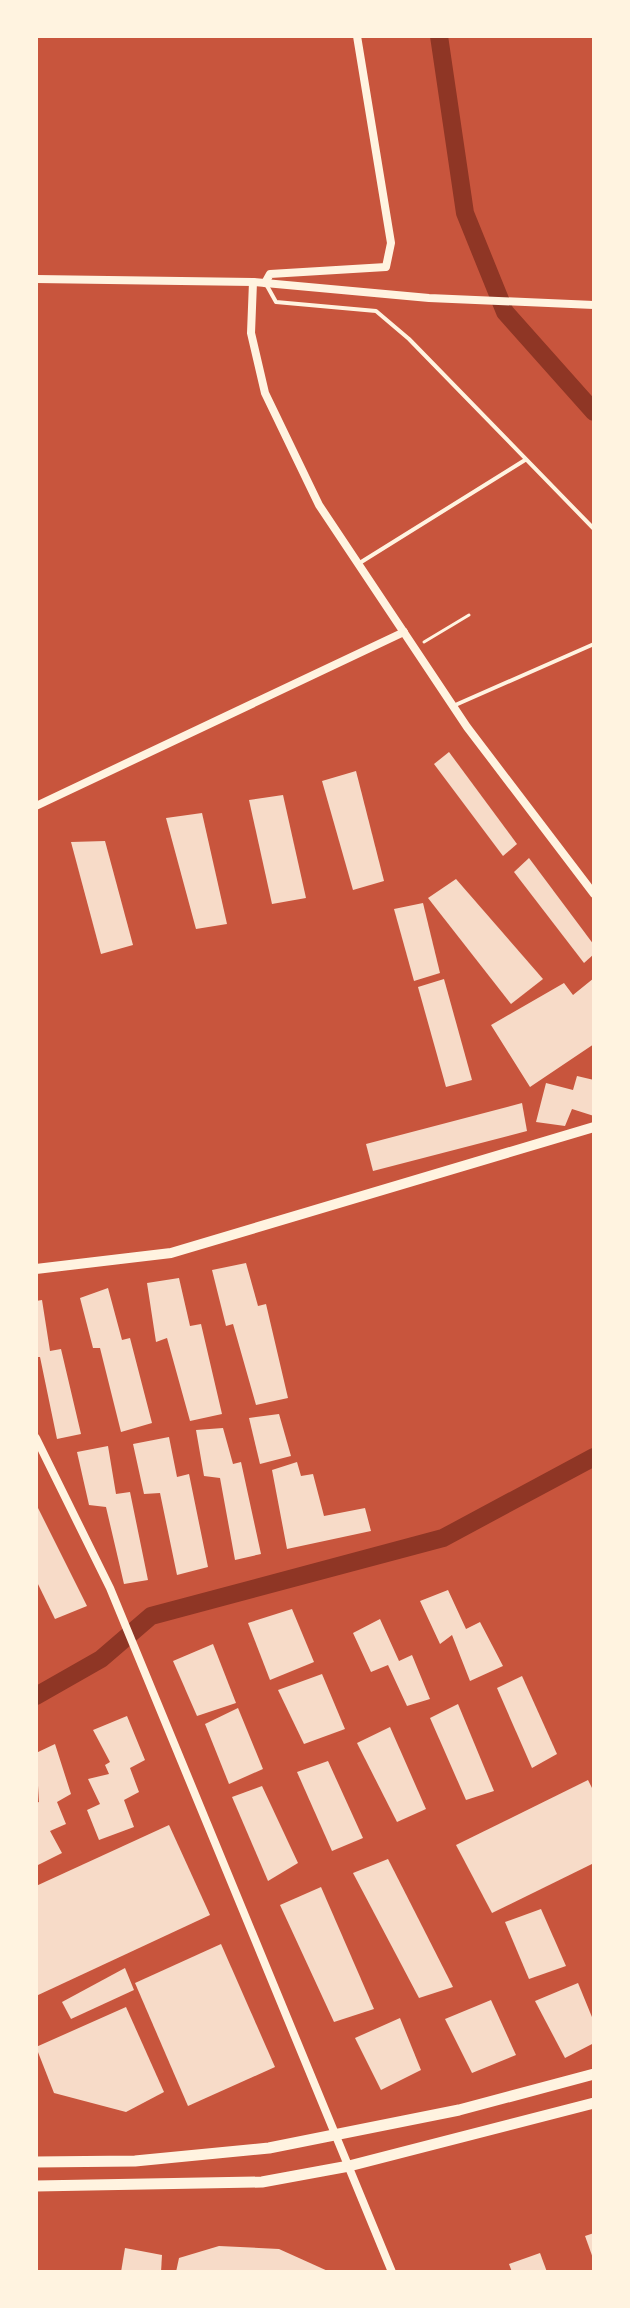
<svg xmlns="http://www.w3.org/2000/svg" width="630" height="2308" font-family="'DM Sans',sans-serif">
<rect width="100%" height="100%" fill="#c8553d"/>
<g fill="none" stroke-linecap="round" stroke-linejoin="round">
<g stroke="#8f3625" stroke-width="18">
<path d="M439 36 465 213 505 312 594 412"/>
<path d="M36 1696 101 1659 151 1616 443 1538 594 1457"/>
</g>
</g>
<g fill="#f7dbc8">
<path d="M449 752 517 844 503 856 434 764Z"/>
<path d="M356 771 384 881 353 890 322 781Z"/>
<path d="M283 795 306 898 272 904 249 800Z"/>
<path d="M202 813 227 924 196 929 166 818Z"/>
<path d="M105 841 133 945 101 954 71 842Z"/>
<path d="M529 858 594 945V954L584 963 514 872Z"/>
<path d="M456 879 543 979 511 1004 428 898Z"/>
<path d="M423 903 440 973 414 981 394 909Z"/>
<path d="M594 978V1044L530 1087 491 1025 564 983 573 995Z"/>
<path d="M444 979 472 1080 446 1087 418 987Z"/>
<path d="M577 1076 594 1080V1116L572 1109 565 1126 536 1122 546 1083 573 1090Z"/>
<path d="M522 1103 527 1131 373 1171 366 1144Z"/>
<path d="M246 1263 258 1306 266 1304 288 1398 256 1405 233 1324 226 1326 212 1270Z"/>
<path d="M179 1278 190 1326 201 1324 222 1414 190 1421 167 1338 156 1342 147 1283Z"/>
<path d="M108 1288 122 1340 130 1338 152 1423 121 1432 100 1348H93L80 1298Z"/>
<path d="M42 1300 50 1351 61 1349 81 1434 57 1439 40 1357H36V1301Z"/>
<path d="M279 1414 291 1456 260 1464 249 1418Z"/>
<path d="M223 1428 233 1464 241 1462 261 1554 235 1560 220 1478 204 1476 196 1430Z"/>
<path d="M169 1437 177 1477 189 1474 208 1567 177 1575 160 1493 144 1494 133 1444Z"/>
<path d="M108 1446 116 1494 130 1492 148 1580 124 1584 106 1507 89 1505 77 1452Z"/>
<path d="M297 1462 301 1476 313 1474 324 1516 365 1508 371 1531 287 1549 272 1470Z"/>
<path d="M36 1504 87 1606 55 1619 36 1580Z"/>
<path d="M448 1590 466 1629 480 1622 503 1666 470 1681 452 1635 440 1644 420 1601Z"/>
<path d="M292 1609 314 1662 270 1680 248 1623Z"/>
<path d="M380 1619 399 1661 412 1655 430 1699 407 1706 388 1665 371 1672 353 1633Z"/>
<path d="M213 1644 236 1703 197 1716 173 1661Z"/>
<path d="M322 1674 345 1729 304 1744 278 1690Z"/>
<path d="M522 1676 557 1754 532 1768 497 1688Z"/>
<path d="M458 1704 494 1791 466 1800 430 1718Z"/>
<path d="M238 1708 263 1769 229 1784 205 1724Z"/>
<path d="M127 1716 145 1760 130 1768 139 1792 124 1800 134 1827 99 1840 87 1810 100 1804 88 1779 109 1774 105 1765 110 1762 93 1730Z"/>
<path d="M390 1727 426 1809 397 1822 357 1743Z"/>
<path d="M55 1744 71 1794 57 1802 66 1824 50 1831 62 1853 36 1866V1803L39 1802 36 1753Z"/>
<path d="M328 1761 363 1838 332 1851 297 1772Z"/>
<path d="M588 1780 594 1792V1863L492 1913 456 1845Z"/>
<path d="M262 1786 298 1863 268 1881 232 1797Z"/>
<path d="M169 1825 210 1915 36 1996V1886Z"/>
<path d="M388 1859 453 1987 419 1998 353 1873Z"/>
<path d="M321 1887 374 2009 334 2022 280 1905Z"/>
<path d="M541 1909 566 1966 529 1979 505 1922Z"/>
<path d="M221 1944 275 2067 188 2106 135 1983Z"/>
<path d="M125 1968 134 1990 71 2019 62 2002Z"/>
<path d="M578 1983 594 2022V2043L565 2058 535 2001Z"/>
<path d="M491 2000 516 2055 472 2073 445 2019Z"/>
<path d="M126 2007 164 2092 126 2112 54 2093 36 2047Z"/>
<path d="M400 2018 421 2070 381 2090 355 2038Z"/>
<path d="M594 2233V2261L585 2236Z"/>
<path d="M219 2246 279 2249 330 2272H176L179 2258Z"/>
<path d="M125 2248 162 2255 161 2272H121Z"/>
<path d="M540 2253 547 2272H512L509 2264Z"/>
</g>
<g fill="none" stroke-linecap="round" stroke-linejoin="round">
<path stroke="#fff3e0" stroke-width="3" d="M424 642 469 615"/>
<g stroke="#fff3e0" stroke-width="4">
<path d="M266 284 276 302 376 311 409 339 594 529"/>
<path d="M358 564 525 460"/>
<path d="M453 706 594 644"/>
</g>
<g stroke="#fff3e0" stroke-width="8">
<path d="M36 279 253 282 429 298 594 305"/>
<path d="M253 282 251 333 265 393 319 505 467 727 594 894"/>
<path d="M265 283 270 274 386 267 391 243 357 36"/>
<path d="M36 806 404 632"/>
<path d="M36 1438 110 1588 392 2272"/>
</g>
<path stroke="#fff3e0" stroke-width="10" d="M36 1269 171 1253 594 1127"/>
<g stroke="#fff3e0" stroke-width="11">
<path d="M36 2162 135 2161 269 2148 459 2110 594 2074"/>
<path d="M36 2186 262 2182 349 2166 594 2103"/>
</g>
</g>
<rect width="630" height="2308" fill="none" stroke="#fff3e0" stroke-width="76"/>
</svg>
